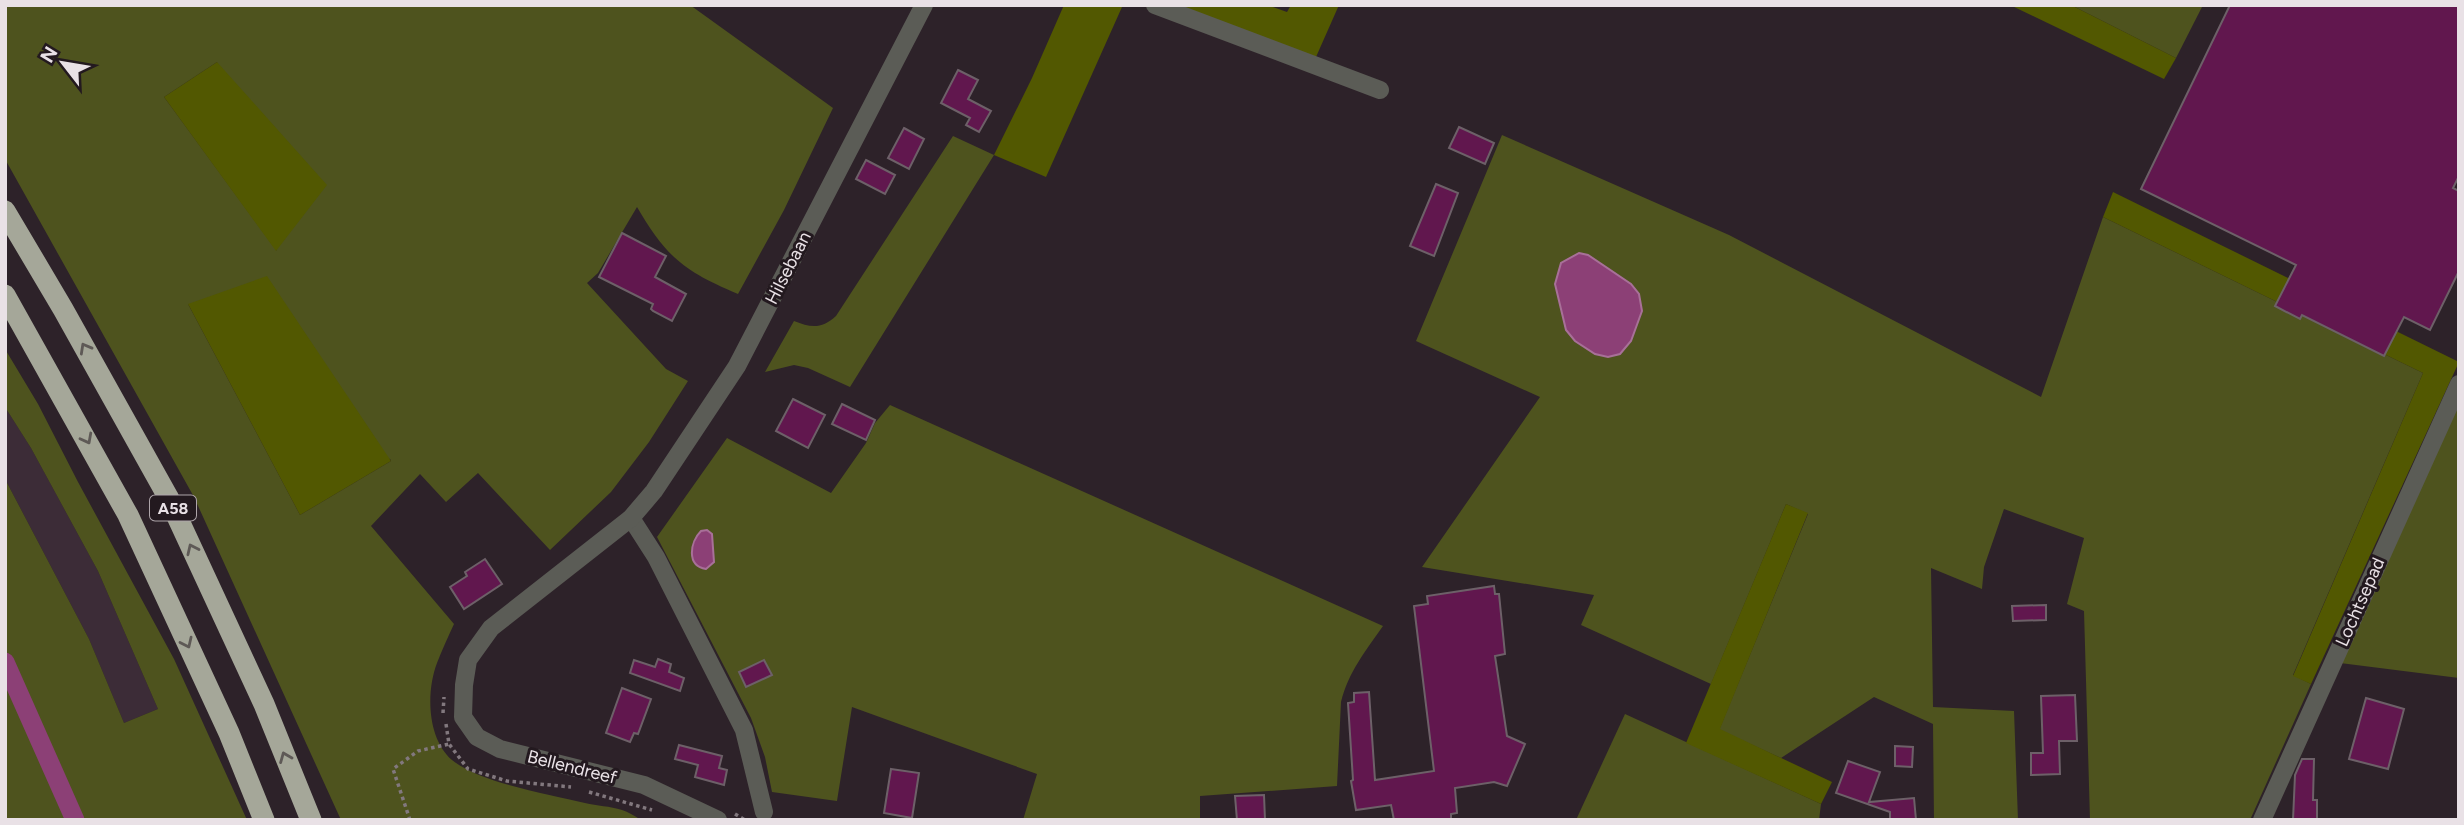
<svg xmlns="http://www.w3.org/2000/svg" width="2464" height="825" font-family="Figtree,sans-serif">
<rect width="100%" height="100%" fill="#2d2229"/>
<path fill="#3c2c37" d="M5 407 31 448 98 571 158 709 124 723 89 639 5 479Z"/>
<g fill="#4e531e" fill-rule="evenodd">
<path d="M5 5H690L833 108 784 210 738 294C684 271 667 258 637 207L598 273 587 283 666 369 688 381 649 442 611 492 550 550 478 473 446 502 420 474 371 526 454 624C448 637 442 650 437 663 426 692 427 738 452 760 480 783 549 794 585 803 597 806 610 806 622 810 628 812 635 816 641 820H341L194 497 5 159ZM217 62 277 251 164 97ZM188 304 391 460V461L300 515Z"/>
<path d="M2071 5H2203L2176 58Z"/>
<path d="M1502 135 1729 235 2041 397 2103 217 2423 373 2293 675 2311 684 2250 820H2090L2084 611 2067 604 2084 538 2004 509 1984 567 1982 589 1931 568 1933 707 2014 711 2018 820H1934L1933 724 1874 697 1781 758 1719 730 1808 514 1786 504 1711 684 1581 625 1594 595 1422 567 1540 397 1416 341ZM1555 285 1639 294 1642 311 1631 341 1584 348 1566 330Z"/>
<path d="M953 136 994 155 850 387 808 368 794 365 765 372 794 321C811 328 822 329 836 316Z"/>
<path d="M5 349 38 404 78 482 174 659 247 820H5V653L7 651 5 648V479L89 639 124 723 158 709 98 571 31 448 5 407Z"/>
<path d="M2459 396V678L2340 663Z"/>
<path d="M890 405 1383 626C1366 650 1348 673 1341 702L1337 786 1200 796V820H1023L1037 774 852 707 837 801 772 792 765 757 751 718 657 537 727 438 831 493 866 443 875 423Z"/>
<path d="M1625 714 1821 804 1819 820H1576Z"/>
</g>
<g fill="#525801">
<path d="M1064 5 1122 7 1046 177 994 155 1032 78Z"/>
<path d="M1174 5H1267L1287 12 1291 5H1339L1316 57Z"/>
<path d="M2010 5H2071L2176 58 2164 79Z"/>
<path d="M217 62 327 185 276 251 164 97Z"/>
<path d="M2113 192 2459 362 2311 684 2293 676 2423 373 2103 217Z"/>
<path d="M267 276 391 461 300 515 188 304Z"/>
<path d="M1786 504 1808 513 1720 729 1832 782 1821 804 1686 743Z"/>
</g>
<g fill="#8c4076" stroke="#a87098" stroke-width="2">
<path d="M1579 253 1588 255 1631 284 1639 294 1642 311 1631 341 1620 354 1608 357 1595 354 1575 341 1566 330 1555 284 1561 263Z"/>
<path d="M707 530 712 534 714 562 706 569C686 566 690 542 701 531Z"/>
</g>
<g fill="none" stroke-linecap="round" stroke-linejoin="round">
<path stroke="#8c4076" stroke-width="19" d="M5 662 75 820"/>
</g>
<g fill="#61174e" stroke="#6d6068" stroke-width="2">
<path d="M2230 5H2459V176L2453 188 2459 191V271L2430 330 2404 317 2384 356 2302 315 2300 319 2275 306 2296 265 2141 189Z"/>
<path d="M958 70 978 80 968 99 991 111 979 132 966 125 970 118 941 103Z"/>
<path d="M1459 127 1494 143 1485 164 1449 148Z"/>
<path d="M904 128 924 139 909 169 888 158Z"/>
<path d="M866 160 895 175 885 194 856 179Z"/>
<path d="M1436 184 1458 193 1434 256 1410 246Z"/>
<path d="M622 233 666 256 655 277 686 294 672 321 653 311 651 309 653 304 599 277Z"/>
<path d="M793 399 825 415 808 448 776 431Z"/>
<path d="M842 404 875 420 866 440 832 424Z"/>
<path d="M485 559 502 584 464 609 450 587 467 576 465 572Z"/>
<path d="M1494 586 1495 594H1499L1505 654 1495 656 1507 736 1525 744 1507 786 1494 782 1455 788 1457 813 1451 814V820H1394L1391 805 1356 810 1351 781 1353 780 1348 703 1354 702V693L1369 692 1375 780 1434 771 1414 606 1428 604 1427 596Z"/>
<path d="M2046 605V620L2013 621 2012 606Z"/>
<path d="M658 659 671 664 669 672 684 678 680 691 630 673 634 660 655 667Z"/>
<path d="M764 660 772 675 746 687 739 672Z"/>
<path d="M622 688 651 699 638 734 634 733 630 742 606 733Z"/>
<path d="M2075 695 2077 741H2059L2060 774 2031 775V753H2043L2041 696Z"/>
<path d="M2366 698 2404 709 2388 769 2349 759Z"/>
<path d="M679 745 722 756 719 768 727 770 724 785 695 777 698 765 675 759Z"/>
<path d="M1895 746 1913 747 1912 767 1895 766Z"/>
<path d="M2302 759H2314L2313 800H2317V820H2293L2295 775Z"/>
<path d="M1848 761 1880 772 1869 802 1914 798 1916 820H1890V812L1836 793Z"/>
<path d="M891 769 919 773 912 818 884 813Z"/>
<path d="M1264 795 1265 820H1237L1235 796Z"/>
</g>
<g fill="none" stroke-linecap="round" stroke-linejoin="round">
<g stroke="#82787e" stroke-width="3.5" stroke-dasharray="3.5 3.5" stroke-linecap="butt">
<path d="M443 713 444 697"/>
<path d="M446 724 449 744 468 769 507 781 571 787"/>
<path d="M589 792 652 810"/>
<path d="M735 814 745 820"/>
<path d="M410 820 393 769 418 751 449 744"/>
</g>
<g stroke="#5b5c56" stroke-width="18">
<path d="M1155 5 1380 90"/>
<path d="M631 518 656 557 744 730 764 812"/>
<path d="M718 820 644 785 500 749 477 737 463 717 464 685 468 660 491 628 631 518 654 491 737 366 924 5"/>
<path d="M2262 820 2459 384"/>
</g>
<g stroke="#a5a799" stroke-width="21">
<path d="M5 211 63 309 168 497 264 704 311 820"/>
<path d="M5 295 128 515 229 733 264 820"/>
</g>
</g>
<defs><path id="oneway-chevron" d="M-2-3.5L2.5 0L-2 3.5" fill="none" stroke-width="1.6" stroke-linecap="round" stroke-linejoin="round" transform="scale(1.75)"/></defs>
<g stroke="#5e5956">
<use href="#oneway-chevron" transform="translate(85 348) rotate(-119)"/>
<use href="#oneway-chevron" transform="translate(87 439) rotate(62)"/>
<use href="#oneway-chevron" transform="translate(192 549) rotate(-115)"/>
<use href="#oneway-chevron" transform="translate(187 643) rotate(65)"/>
<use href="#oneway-chevron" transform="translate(285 757) rotate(-112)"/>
</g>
<g text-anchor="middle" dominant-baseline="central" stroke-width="6" stroke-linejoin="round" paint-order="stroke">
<rect fill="#23191f" stroke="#aea5aa" stroke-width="2" x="150" y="495.5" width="46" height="25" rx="5"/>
<g font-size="16" font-weight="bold" fill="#e9e1e6">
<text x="173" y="508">A58</text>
</g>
<g font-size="18" fill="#e9e1e6" stroke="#23191f">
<text transform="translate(788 268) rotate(-63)">Hilsebaan</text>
<text transform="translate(2360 602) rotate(-66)">Lochtsepad</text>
<text transform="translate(572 767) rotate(14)">Bellendreef</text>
</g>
</g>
<rect width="2464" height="825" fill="none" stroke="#e9e1e6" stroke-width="14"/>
<g transform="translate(63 63) rotate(301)" stroke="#23191f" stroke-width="5" paint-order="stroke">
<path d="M0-5L12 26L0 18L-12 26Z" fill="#e9e1e6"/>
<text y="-10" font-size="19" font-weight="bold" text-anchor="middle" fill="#e9e1e6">N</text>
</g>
</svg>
